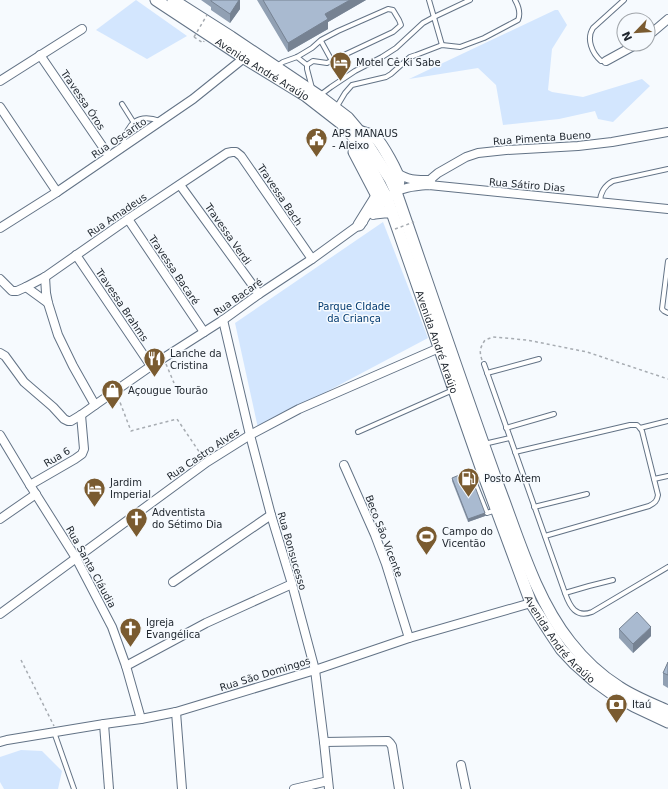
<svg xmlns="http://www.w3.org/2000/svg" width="668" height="789" font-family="'DejaVu Sans',sans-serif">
<rect width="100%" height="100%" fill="#f6fafe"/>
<g fill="#d3e6fe">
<path d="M136 0 187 36 147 59 96 30Z"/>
<path d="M555 10H558L567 25 552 49 548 90 552 92 583 97 642 79 650 86 613 122 598 119 595 111 559 119 503 125 496 85 478 68 409 79Z"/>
<path d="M383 222 428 338 258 428 235 323Z"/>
<path d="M21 750 42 751 62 771 58 789H4L0 782V757Z"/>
</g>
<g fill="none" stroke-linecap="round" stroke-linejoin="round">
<defs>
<g id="service">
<path d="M429 0 442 45"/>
<path d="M321 41 332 61"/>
<path d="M297 57 307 65"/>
<path d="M606 61H601C592 53 586 39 593 28L624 0"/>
<path d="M277 66 283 62 297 57 312 48 321 40 338 31 388 9 393 10 399 20 401 25 393 32 327 63 313 61 307 65V69L312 88"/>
<path d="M319 96 331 87 355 71 382 57 396 48 423 23 434 17 470 0"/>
<path d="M122 104 134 123"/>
<path d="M336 108 345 93 352 85 386 77 391 74 410 57 416 55 442 45 460 47 484 38 518 20C521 13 519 7 515 0"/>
<path d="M123 145C127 123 138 113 160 121"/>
<path d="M600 202C600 193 605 185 613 181L668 169"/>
<path d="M668 261 662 309 664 311 668 313"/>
<path d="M484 364 565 593C570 607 576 618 592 612L668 567"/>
<path d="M487 373 539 359"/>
<path d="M506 428 554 414"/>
<path d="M640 428 668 421"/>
<path d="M358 432 453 390"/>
<path d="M484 444 510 438"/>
<path d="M515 452 630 425H637L640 428 642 431 658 495C657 501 655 503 649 506L545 536"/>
<path d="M482 471 472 476 487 513 496 510"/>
<path d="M654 479 668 476"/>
<path d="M534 507 587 494"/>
<path d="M565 593 589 586 613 580"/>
<path d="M54 732 74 789"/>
</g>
<g id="minor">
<path d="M648 36 668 19"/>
<path d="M40 55 109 156"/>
<path d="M606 61 637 44"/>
<path d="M0 81 82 29"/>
<path d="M0 107 57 192"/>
<path d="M397 173C410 181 416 180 431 180"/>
<path d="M180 185 259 294"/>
<path d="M429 185 432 178 438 173 466 157 478 153 506 150 578 146 612 142 668 132"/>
<path d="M373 215C378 210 382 202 387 198 399 187 415 186 429 185L668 209"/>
<path d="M128 219 204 332"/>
<path d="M0 228 57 192 193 99 244 58"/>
<path d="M76 255 151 366"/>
<path d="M45 277 46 293 48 303 58 335 73 366 95 405"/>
<path d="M0 279 12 291H17L26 287 45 277 128 219 227 153 232 152H236L241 156 312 259"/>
<path d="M26 287 48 303"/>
<path d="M223 320 250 435 271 515 292 584 315 670 324 742 329 789"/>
<path d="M0 353 5 356 24 382 53 407 64 419 68 421H71L81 415 95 405 151 366 223 320 259 294 312 259 363 222"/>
<path d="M0 435 30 485 76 558 112 627 126 666 141 719"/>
<path d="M344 465 375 535 386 564 409 638"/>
<path d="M30 485 75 459 82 454 84 449 81 415"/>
<path d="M0 519 36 494"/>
<path d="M173 582 271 515"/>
<path d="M0 614 207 462 250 435 299 409 439 348"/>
<path d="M126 666 206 623 292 584"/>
<path d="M176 712 182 789"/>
<path d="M104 724 109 789"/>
<path d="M0 742 7 740 104 724 141 719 176 712 315 670 409 638 531 603"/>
<path d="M324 742 388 741 390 743 392 746 399 789"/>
<path d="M461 765 466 789"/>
<path d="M294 789 328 781"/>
</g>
<g id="secondary">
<path id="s1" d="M156 0 244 58 306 96 342 124 352 135 369 164 387 198 484 476 531 603 551 634 561 649 575 664 593 680 611 693 634 706 668 722"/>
<path d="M173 0 231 37 319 96 348 118 359 131 390 179 396 192C430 290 463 388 498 485 518 537 535 598 570 642 584 660 600 675 619 687 634 697 652 704 668 711"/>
<path d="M357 132 359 131C364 133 372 134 376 138 382 144 398 172 399 180 399 184 398 188 396 192"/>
<path d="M354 152 377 196 387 198"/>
<path d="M375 213 384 212H392"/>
<path d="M359 225 377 196"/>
</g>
</defs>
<use href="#service" stroke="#637386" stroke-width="6"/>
<use href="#minor" stroke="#637386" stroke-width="10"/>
<use href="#secondary" stroke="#637386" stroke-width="13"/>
<g stroke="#a7acb2" stroke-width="1.5" stroke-dasharray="3 3" stroke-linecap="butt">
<path d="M194 37 203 43 204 41"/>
<path d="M482 360C479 351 480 348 485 340L493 337 527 340 587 352 668 379"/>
<path d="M166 364 174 383"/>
<path d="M118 397 131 431 177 419 202 456"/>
<path d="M21 660 54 726"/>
</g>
<use href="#service" stroke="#fff" stroke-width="4"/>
<use href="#minor" stroke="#fff" stroke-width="8"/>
<use href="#secondary" stroke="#fff" stroke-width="11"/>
<g stroke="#a7acb2" stroke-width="1.5" stroke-dasharray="3 3" stroke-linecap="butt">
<path d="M194 37 207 15"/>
<path d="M395 229 414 222"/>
</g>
</g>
<g fill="#91a0b3">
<path d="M201 0H240V9L230 23 211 10V7Z"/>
<path d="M257 0H366L328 22V29L288 52Z"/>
<path d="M452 478 485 516 468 522 452 481Z"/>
<path d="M619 629 651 636 633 653 619 638Z"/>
<path d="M668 662V688L663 685V673Z"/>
</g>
<g fill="#768292">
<path d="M237 0H240V9L230 23V14Z"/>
<path d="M350 0H366L328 22V29L288 52V43L325 14Z"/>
<path d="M485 513V516L468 522V519Z"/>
<path d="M651 627V636L633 653V644Z"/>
</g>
<g fill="#a9bad0" stroke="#768292">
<path d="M211 0H239L230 14 211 1Z"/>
<path d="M263 0H350L325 14 328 19 288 43Z"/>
<path d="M469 471 485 513 468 519 452 478Z"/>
<path d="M637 612 651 627 633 644 619 629Z"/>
<path d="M668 662V675L663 673Z"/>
</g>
<defs>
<symbol id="hotel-pin" viewBox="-11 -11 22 30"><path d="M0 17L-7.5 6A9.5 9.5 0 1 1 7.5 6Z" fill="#7a5b30" stroke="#f6fafe"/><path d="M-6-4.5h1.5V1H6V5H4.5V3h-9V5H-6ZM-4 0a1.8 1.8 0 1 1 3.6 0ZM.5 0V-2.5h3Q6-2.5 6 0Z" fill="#fff"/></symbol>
<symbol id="civic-pin" viewBox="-11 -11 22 30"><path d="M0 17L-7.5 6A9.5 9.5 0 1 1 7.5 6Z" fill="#7a5b30" stroke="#f6fafe"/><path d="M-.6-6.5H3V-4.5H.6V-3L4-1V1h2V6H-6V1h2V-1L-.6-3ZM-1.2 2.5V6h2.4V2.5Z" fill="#fff"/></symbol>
<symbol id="restaurant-pin" viewBox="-11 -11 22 30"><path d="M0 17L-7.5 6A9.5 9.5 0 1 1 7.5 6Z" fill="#7a5b30" stroke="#f6fafe"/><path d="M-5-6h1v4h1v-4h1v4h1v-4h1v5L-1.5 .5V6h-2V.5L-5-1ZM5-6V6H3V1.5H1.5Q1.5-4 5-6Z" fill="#fff"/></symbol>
<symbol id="shop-pin" viewBox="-11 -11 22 30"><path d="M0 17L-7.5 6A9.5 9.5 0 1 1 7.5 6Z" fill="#7a5b30" stroke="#f6fafe"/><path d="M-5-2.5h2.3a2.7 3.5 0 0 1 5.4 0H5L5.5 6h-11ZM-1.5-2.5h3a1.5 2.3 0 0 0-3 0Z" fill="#fff"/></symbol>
<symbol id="fuel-pin" viewBox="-11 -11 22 30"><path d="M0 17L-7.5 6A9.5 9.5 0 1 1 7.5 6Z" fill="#7a5b30" stroke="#f6fafe"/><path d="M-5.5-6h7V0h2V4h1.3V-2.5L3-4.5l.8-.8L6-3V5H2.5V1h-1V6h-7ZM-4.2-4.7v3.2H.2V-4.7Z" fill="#fff"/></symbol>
<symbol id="church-pin" viewBox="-11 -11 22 30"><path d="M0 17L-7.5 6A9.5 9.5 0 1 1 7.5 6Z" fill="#7a5b30" stroke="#f6fafe"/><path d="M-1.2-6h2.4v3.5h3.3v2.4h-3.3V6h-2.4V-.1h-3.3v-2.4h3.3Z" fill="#fff"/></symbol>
<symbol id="stadium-pin" viewBox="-11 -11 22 30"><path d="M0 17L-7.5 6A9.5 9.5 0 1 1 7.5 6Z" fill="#7a5b30" stroke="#f6fafe"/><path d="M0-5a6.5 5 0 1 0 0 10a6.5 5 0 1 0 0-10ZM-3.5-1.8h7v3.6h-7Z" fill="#fff"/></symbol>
<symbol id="bank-pin" viewBox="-11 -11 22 30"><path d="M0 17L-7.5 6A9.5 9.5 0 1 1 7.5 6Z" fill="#7a5b30" stroke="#f6fafe"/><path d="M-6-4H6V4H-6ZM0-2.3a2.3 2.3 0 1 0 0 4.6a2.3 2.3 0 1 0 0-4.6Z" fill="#fff"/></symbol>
</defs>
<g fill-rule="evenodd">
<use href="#hotel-pin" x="328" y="50" width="25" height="34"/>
<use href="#civic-pin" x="304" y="126" width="25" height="34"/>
<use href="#restaurant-pin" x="142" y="346" width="25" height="34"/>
<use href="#shop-pin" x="100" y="378" width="25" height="34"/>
<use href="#fuel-pin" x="456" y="466" width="25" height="34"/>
<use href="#hotel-pin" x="82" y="476" width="25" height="34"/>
<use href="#church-pin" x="124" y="506" width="25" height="34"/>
<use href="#stadium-pin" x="414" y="524" width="25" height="34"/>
<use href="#church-pin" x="118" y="616" width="25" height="34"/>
<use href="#bank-pin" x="604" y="692" width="25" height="34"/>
</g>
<g text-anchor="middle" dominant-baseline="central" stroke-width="3" stroke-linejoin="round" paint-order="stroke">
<g font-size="10" fill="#1e252d" stroke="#f6fafe" text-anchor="start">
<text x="356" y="62">Motel Cê Ki Sabe</text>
<text x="332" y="133">APS MANAUS<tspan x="332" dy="12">- Aleixo</tspan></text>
<text x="170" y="353">Lanche da<tspan x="170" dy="12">Cristina</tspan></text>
<text x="128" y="390">Açougue Tourão</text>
<text x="484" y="478">Posto Atem</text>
<text x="110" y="482">Jardim<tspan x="110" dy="12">Imperial</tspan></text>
<text x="152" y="512">Adventista<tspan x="152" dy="12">do Sétimo Dia</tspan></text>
<text x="442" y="531">Campo do<tspan x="442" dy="12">Vicentão</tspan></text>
<text x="146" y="622">Igreja<tspan x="146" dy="12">Evangélica</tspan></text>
<text x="632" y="704">Itaú</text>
</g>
<g font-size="10" fill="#1e252d" stroke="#f6fafe">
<text stroke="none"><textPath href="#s1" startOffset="127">Avenida André Araújo</textPath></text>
<text transform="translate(83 100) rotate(56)">Travessa Óros</text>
<text transform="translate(119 138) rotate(-34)">Rua Oscarito</text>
<text transform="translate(542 138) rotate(-4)">Rua Pimenta Bueno</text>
<text transform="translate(527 185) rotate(5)">Rua Sátiro Dias</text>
<text transform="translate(280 195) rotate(56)">Travessa Bach</text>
<text transform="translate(117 215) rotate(-34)">Rua Amadeus</text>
<text transform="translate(228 234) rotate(55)">Travessa Verdi</text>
<text transform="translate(174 270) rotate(56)">Travessa Bacaré</text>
<text transform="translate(238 297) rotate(-35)">Rua Bacaré</text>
<text transform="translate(122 305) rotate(56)">Travessa Brahms</text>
<text stroke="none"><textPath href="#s1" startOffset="463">Avenida André Araújo</textPath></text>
<text transform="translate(203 454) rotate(-34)">Rua Castro Alves</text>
<text transform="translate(57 457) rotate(-31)">Rua 6</text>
<text transform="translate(384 536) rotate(69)">Beco São Vicente</text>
<text transform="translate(292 551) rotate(74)">Rua Bonsucesso</text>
<text transform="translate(91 567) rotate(61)">Rua Santa Cláudia</text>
<text stroke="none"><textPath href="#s1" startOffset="787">Avenida André Araújo</textPath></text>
<text transform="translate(265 674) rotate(-17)">Rua São Domingos</text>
</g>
<g font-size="10" fill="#023a70" stroke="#f6fafe">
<text x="354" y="306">Parque CIdade<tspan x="354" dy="12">da Criança</tspan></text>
</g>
</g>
<g transform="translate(636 32) rotate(245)"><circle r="19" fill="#f6fafe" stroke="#a0a5aa"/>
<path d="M0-3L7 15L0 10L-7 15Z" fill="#7a5b30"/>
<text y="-6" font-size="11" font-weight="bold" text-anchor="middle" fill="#1e252d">N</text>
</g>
</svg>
